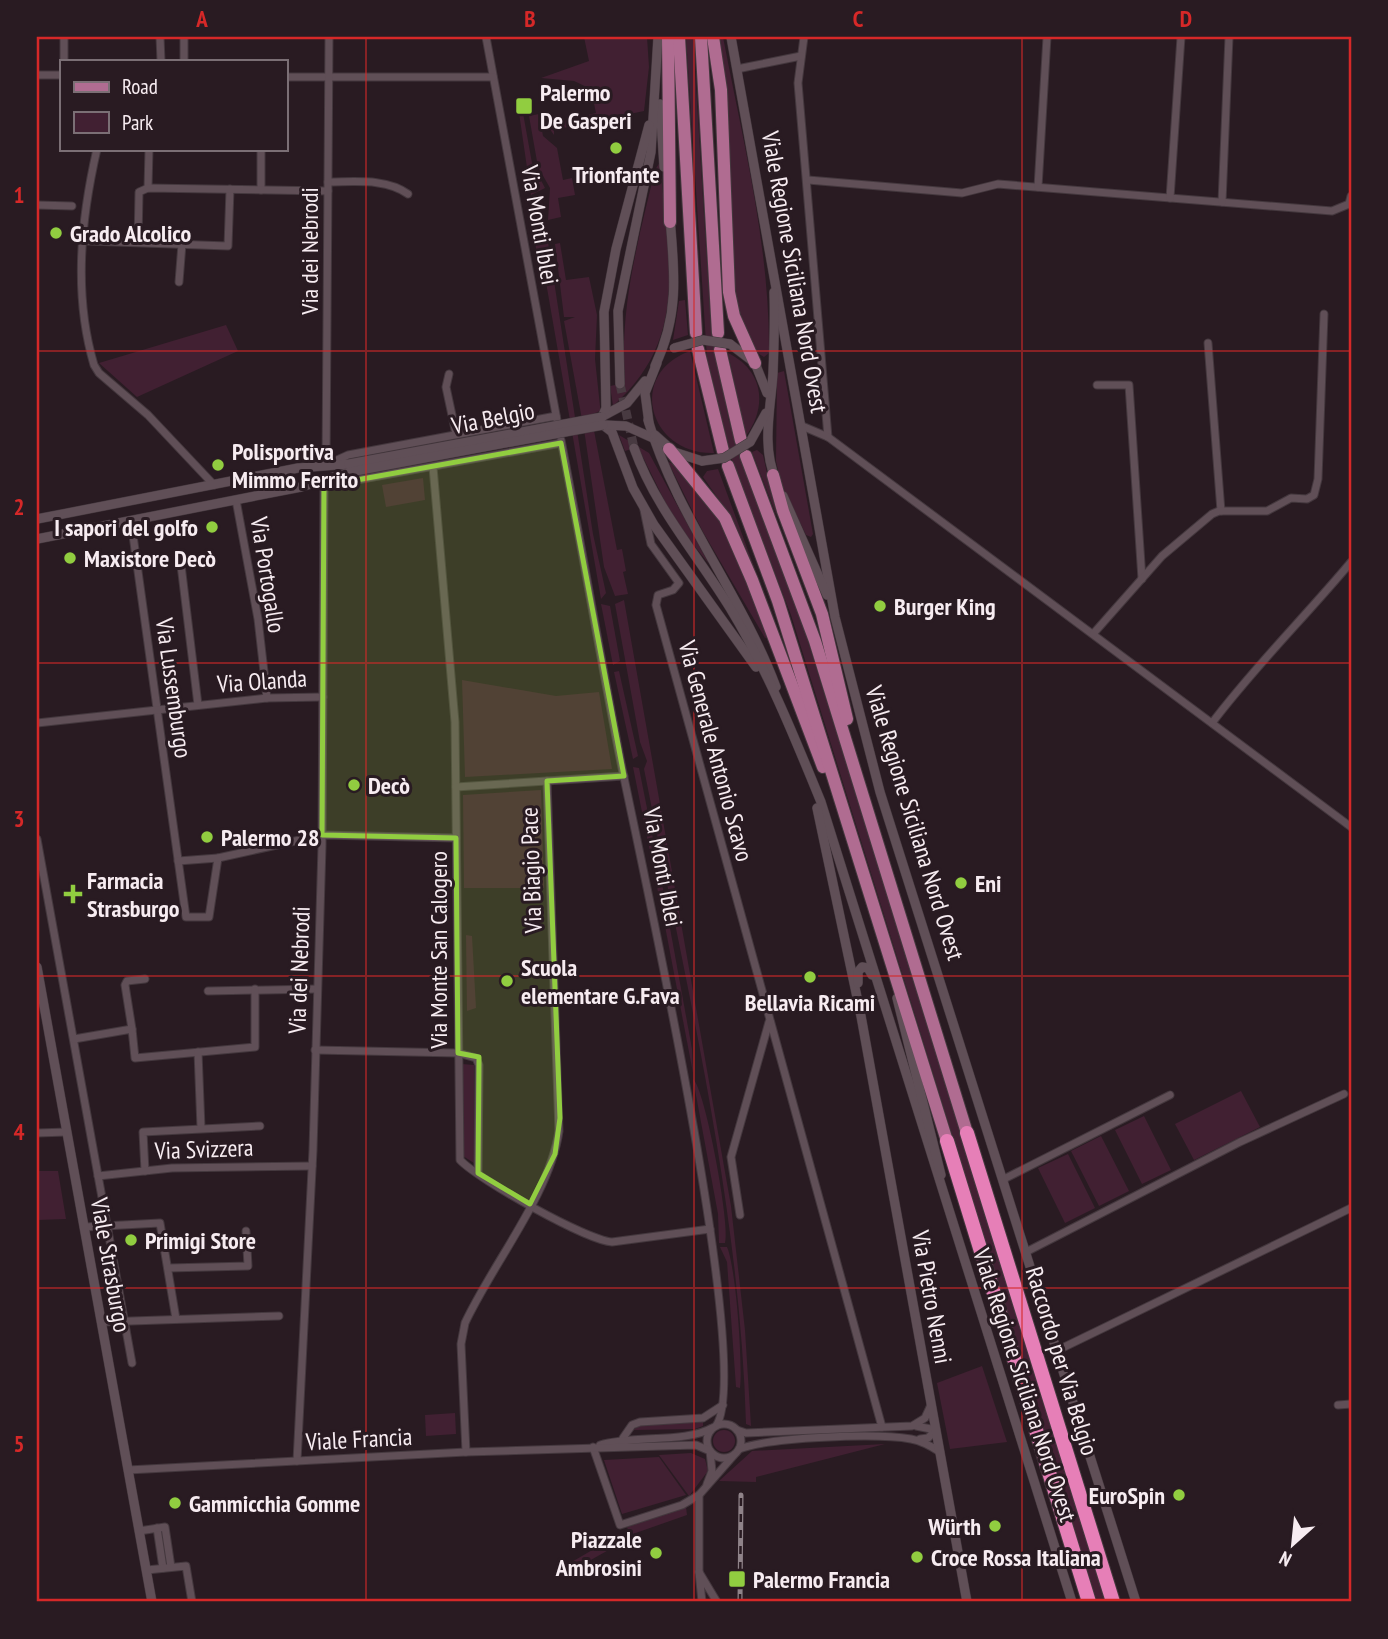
<svg xmlns="http://www.w3.org/2000/svg" width="1388" height="1639" font-family="'PT Sans Narrow',sans-serif">
<rect width="100%" height="100%" fill="#291b22"/>
<g fill="#412032">
<path d="M584 37H647L649 67 644 111 554 130V135L547 125 596 113 591 89 574 81 541 78 589 61Z"/>
<path d="M686 37H693L711 328 729 421 805 632 1108 1602H1097L791 615 733 464 707 358Z"/>
<path d="M716 37H723C743 142 770 246 769 353L764 357C744 347 739 312 734 292Z"/>
<path d="M526 104 523 113 532 163 545 188 531 195 518 106Z"/>
<path d="M539 114 543 136 557 148 563 180 572 178 575 195 558 198 561 217 548 220 550 188 538 167 529 116Z"/>
<path d="M660 162C667 255 692 336 613 406L610 386 625 383C619 309 638 241 655 170Z"/>
<path d="M536 199 542 203 593 534 606 593 601 599 543 265 537 258 531 200Z"/>
<path d="M560 243 566 280 589 277 597 315 595 359 600 406V411L591 415 617 550 622 549 626 571 623 572 628 594 615 596 604 567 585 436 564 321 575 317H564L555 244Z"/>
<path d="M685 300 688 335 673 340 679 301Z"/>
<path d="M226 325 238 351 137 397 99 363Z"/>
<path d="M690 351 714 453C649 455 626 374 690 351Z"/>
<path d="M728 353C763 370 768 406 746 436Z"/>
<path d="M784 371 813 534 811 537 806 535 781 483 776 461 777 373Z"/>
<path d="M619 435 649 453 709 564 675 522 638 447 625 451Z"/>
<path d="M757 450 763 455 777 517 752 452Z"/>
<path d="M668 462 674 464 716 512 747 580 768 637 765 638 703 532Z"/>
<path d="M718 469 780 637 724 507 703 477 707 471Z"/>
<path d="M423 478 425 500 386 507 382 485Z"/>
<path d="M624 600 731 1206 745 1330 751 1426 746 1424C740 1210 689 999 648 789L644 769 647 761 640 742 615 604Z"/>
<path d="M601 604 610 606 620 661 613 665Z"/>
<path d="M619 671 638 756 633 759 614 672Z"/>
<path d="M462 680 556 696 599 692 612 769 465 777Z"/>
<path d="M633 767 639 768 668 914 664 922Z"/>
<path d="M541 790 544 888H464L463 795Z"/>
<path d="M665 926 670 928 692 1049 693 1073Z"/>
<path d="M466 935 472 936 476 1008 467 1011Z"/>
<path d="M462 1064 474 1065V1163L463 1156Z"/>
<path d="M693 1079C705 1088 731 1228 725 1243H719L718 1214Z"/>
<path d="M1241 1091 1260 1127 1194 1160 1175 1124Z"/>
<path d="M1144 1116 1171 1170 1142 1184 1115 1130Z"/>
<path d="M1101 1136 1129 1191 1099 1206 1071 1151Z"/>
<path d="M1068 1154 1095 1208 1065 1223 1038 1168Z"/>
<path d="M37 1171H58L66 1219 37 1220Z"/>
<path d="M720 1247H727C736 1267 743 1366 740 1388L736 1387 727 1262Z"/>
<path d="M982 1366 1007 1442 950 1449 937 1383Z"/>
<path d="M455 1413 456 1434 426 1436 425 1415Z"/>
<path d="M703 1421V1426L695 1429 633 1430 643 1424Z"/>
<circle cx="724" cy="1441" r="11"/>
<path d="M885 1444 756 1477V1482L719 1481 752 1451Z"/>
<path d="M691 1453 705 1459 708 1471 689 1496 659 1455Z"/>
<path d="M659 1457 686 1495 622 1514 604 1460Z"/>
<path d="M686 1507 687 1515 630 1535 627 1527Z"/>
<path d="M618 1535 621 1543 573 1570 570 1563Z"/>
</g>
<g fill="none" stroke-linecap="round" stroke-linejoin="round">
<path stroke="#483a41" stroke-width="9" stroke-dasharray="9 4.5" stroke-linecap="butt" d="M620 384 634 448"/>
<defs>
<g id="minor">
<path d="M160 37 161 61"/>
<path d="M184 37V61"/>
<path d="M486 37 557 420"/>
<path d="M804 37 798 83 828 437"/>
<path d="M64 61V37"/>
<path d="M737 69 801 56"/>
<path d="M37 75H61"/>
<path d="M285 77H493"/>
<path d="M97 149C81 219 73 294 94 365L99 373 148 415 214 485"/>
<path d="M261 149V190"/>
<path d="M808 180 962 193 998 184 1332 211 1349 204 1351 196"/>
<path d="M328 182C355 182 386 178 408 194"/>
<path d="M1038 187 1047 37"/>
<path d="M148 188 149 149"/>
<path d="M1170 198 1181 37"/>
<path d="M1222 202 1229 37"/>
<path d="M37 205 72 206"/>
<path d="M88 241 228 246 230 189"/>
<path d="M138 242 139 192 148 188 328 191"/>
<path d="M179 282 182 244"/>
<path d="M1208 343 1221 511"/>
<path d="M449 374 446 387 456 434"/>
<path d="M1097 385H1129L1142 579"/>
<path d="M802 426 828 437 1351 827"/>
<path d="M561 440C582 548 600 656 621 763 640 858 755 1369 716 1426"/>
<path d="M328 464 348 455 556 416"/>
<path d="M326 465 329 37"/>
<path d="M433 467 455 722 460 1160C479 1180 586 1240 612 1242L710 1229"/>
<path d="M236 500 258 619 267 698"/>
<path d="M644 510 651 544 679 583 673 590 658 595 656 605 882 1427"/>
<path d="M131 521 186 917H209L218 858 322 835 456 838"/>
<path d="M181 565 198 705"/>
<path d="M1093 634 1162 556 1212 514 1219 511H1267L1291 498 1307 499 1314 495 1318 479 1324 314"/>
<path d="M37 723 267 698 323 697"/>
<path d="M1212 723C1255 666 1305 617 1351 562"/>
<path d="M456 787 624 776"/>
<path d="M37 839 132 1363"/>
<path d="M178 861 218 858"/>
<path d="M208 991 317 989"/>
<path d="M132 1029 125 985 127 981 145 979"/>
<path d="M74 1039 132 1029 135 1058 255 1047V989"/>
<path d="M315 1050 458 1053 476 1058 479 1065 478 1173"/>
<path d="M198 1052 201 1128"/>
<path d="M37 1133 67 1132"/>
<path d="M145 1171 143 1132 260 1126"/>
<path d="M98 1176 172 1168 312 1166"/>
<path d="M1004 1179 1170 1095"/>
<path d="M740 1215 731 1157 769 1022"/>
<path d="M85 1227 160 1223 176 1319"/>
<path d="M1026 1252 1240 1142 1344 1094"/>
<path d="M168 1268 248 1266 246 1231"/>
<path d="M102 1322 279 1316"/>
<path d="M1056 1351 1351 1208"/>
<path d="M1338 1405 1351 1404"/>
<circle cx="724" cy="1441" r="17"/>
<path d="M916 1426 936 1430 928 1438 920 1439"/>
<path d="M737 1430 746 1433 912 1426 925 1418 931 1405"/>
<path d="M623 1438 632 1425 640 1422 703 1418 723 1405"/>
<path d="M600 1445C633 1435 686 1443 712 1428"/>
<path d="M593 1447 620 1525 682 1505 699 1495"/>
<path d="M739 1449C771 1437 876 1433 911 1439 922 1441 931 1446 940 1452"/>
<path d="M466 1452 461 1344 465 1323C493 1263 550 1194 559 1131L547 781"/>
<path d="M297 1461 313 1150 322 846 324 481H351L561 443"/>
<path d="M128 1470 466 1452 696 1445 710 1451 712 1471 707 1484"/>
<path d="M157 1528 163 1568"/>
<path d="M139 1531 165 1527 171 1567"/>
<path d="M147 1570 186 1566 192 1602"/>
<path d="M699 1572V1495L734 1455"/>
<path d="M702 1602 699 1572 717 1602"/>
</g>
<g id="tertiary">
<path d="M731 37 835 617 880 792 1136 1602"/>
<path d="M660 104 664 167"/>
<path d="M774 292C775 319 774 347 773 373 771 407 761 447 776 480"/>
<path d="M730 344 755 363 767 393"/>
<path d="M655 366C679 316 675 274 670 219"/>
<path d="M620 384 618 311 651 152 658 37"/>
<path d="M603 416 627 403 645 381"/>
<path d="M602 417 606 408 604 312 616 249 649 125"/>
<path d="M648 420C676 515 741 594 776 687"/>
<path d="M649 423 645 393 657 363"/>
<path d="M603 425 612 432 633 488 654 525 756 667"/>
<path d="M605 425 626 426 655 439"/>
<path d="M655 435 674 452 702 461"/>
<path d="M750 442 766 413"/>
<path d="M634 448C656 509 697 554 730 608 767 669 794 736 821 802L1072 1602"/>
<path d="M783 496 827 595"/>
<path d="M37 519 298 468 349 464"/>
<path d="M37 539 301 487 350 472"/>
<path d="M817 808 861 1016 967 1602"/>
<path d="M37 967 152 1602"/>
<path d="M858 983V972L862 967 868 968 872 975"/>
<path d="M897 998 941 1175"/>
</g>
<g id="primary">
<path d="M668 37 670 222"/>
<path d="M679 37 696 333"/>
<path d="M701 37 718 333"/>
<path d="M713 37 721 90 729 292 734 316 755 363"/>
<path d="M698 349 723 451"/>
<path d="M720 350 741 441"/>
<path d="M669 449 725 518 752 580 823 767"/>
<path d="M746 456 815 641 967 1133"/>
<path d="M728 466 778 601 947 1141"/>
<path d="M773 475 783 511 822 614 847 719"/>
</g>
<g id="motorway">
<path d="M967 1133 1113 1602"/>
<path d="M947 1141 1089 1602"/>
</g>
</defs>
<use href="#minor" stroke="#44383e" stroke-width="9"/>
<use href="#tertiary" stroke="#44383e" stroke-width="10"/>
<use href="#primary" stroke="#44383e" stroke-width="14"/>
<use href="#motorway" stroke="#44383e" stroke-width="16"/>
<use href="#minor" stroke="#604f57" stroke-width="7"/>
<use href="#tertiary" stroke="#604f57" stroke-width="9"/>
<use href="#primary" stroke="#b06c91" stroke-width="12"/>
<use href="#motorway" stroke="#e67fb7" stroke-width="14"/>
<defs>
<path id="rail" d="M740 1602 741 1495"/>
</defs>
<use href="#rail" stroke="#8f8389" stroke-width="5"/>
<use href="#rail" stroke="#291b22" stroke-width="2.5" stroke-dasharray="8" stroke-linecap="butt"/>
<defs>
<g id="tertiary-bridge">
<path d="M674 348 703 340 730 344"/>
<path d="M702 461 724 458 750 442"/>
<path d="M349 464 602 417"/>
<path d="M350 472 603 425"/>
</g>
</defs>
<use href="#tertiary-bridge" stroke="#44383e" stroke-width="10" stroke-linecap="butt"/>
<use href="#tertiary-bridge" stroke="#604f57" stroke-width="9"/>
</g>
<path fill="#91cd40" fill-opacity="0.2" stroke="#91cd40" stroke-width="5" stroke-linejoin="round" d="M561 443 624 776 547 781 560 1118 555 1154 530 1204 478 1173 479 1057 458 1053 456 838 322 835 324 481H351Z"/>
<path fill="none" stroke="#d62828" stroke-width="2" stroke-opacity="0.55" d="M366 37V1602M694 37V1602M1022 37V1602M37 351H1351M37 663H1351M37 976H1351M37 1288H1351"/>
<g fill="#91cd40" stroke="#291b22" stroke-width="2.5">
<rect x="515" y="97" width="18" height="18" rx="3.5"/>
<circle cx="616" cy="148" r="7"/>
<circle cx="56" cy="233" r="7"/>
<circle cx="218" cy="465" r="7"/>
<circle cx="212" cy="527" r="7"/>
<circle cx="70" cy="558" r="7"/>
<circle cx="880" cy="606" r="7"/>
<circle cx="354" cy="785" r="7"/>
<circle cx="207" cy="837" r="7"/>
<circle cx="961" cy="883" r="7"/>
<path d="M69.5 883.5h7v7h7v7h-7v7h-7v-7h-7v-7h7z"/>
<circle cx="810" cy="977" r="7"/>
<circle cx="507" cy="981" r="7"/>
<circle cx="131" cy="1240" r="7"/>
<circle cx="1179" cy="1495" r="7"/>
<circle cx="175" cy="1503" r="7"/>
<circle cx="995" cy="1526" r="7"/>
<circle cx="656" cy="1553" r="7"/>
<circle cx="917" cy="1557" r="7"/>
<rect x="728" y="1570" width="18" height="18" rx="3.5"/>
</g>
<g text-anchor="middle" dominant-baseline="central" stroke-width="6" stroke-linejoin="round" paint-order="stroke">
<g font-size="24" font-weight="bold" fill="#f7ecf1" stroke="#291b22" text-anchor="start">
<text x="540" y="92">Palermo<tspan x="540" dy="28">De Gasperi</tspan></text>
<text x="616" y="174" text-anchor="middle">Trionfante</text>
<text x="70" y="233">Grado Alcolico</text>
<text x="232" y="451">Polisportiva<tspan x="232" dy="28">Mimmo Ferrito</tspan></text>
<text x="198" y="527" text-anchor="end">I sapori del golfo</text>
<text x="84" y="558">Maxistore Decò</text>
<text x="894" y="606">Burger King</text>
<text x="368" y="785">Decò</text>
<text x="221" y="837">Palermo 28</text>
<text x="87" y="880">Farmacia<tspan x="87" dy="28">Strasburgo</tspan></text>
<text x="975" y="883">Eni</text>
<text x="521" y="967">Scuola<tspan x="521" dy="28">elementare G.Fava</tspan></text>
<text x="810" y="1002" text-anchor="middle">Bellavia Ricami</text>
<text x="145" y="1240">Primigi Store</text>
<text x="1165" y="1495" text-anchor="end">EuroSpin</text>
<text x="189" y="1503">Gammicchia Gomme</text>
<text x="981" y="1526" text-anchor="end">Würth</text>
<text x="642" y="1539" text-anchor="end">Piazzale<tspan x="642" dy="28">Ambrosini</tspan></text>
<text x="931" y="1557">Croce Rossa Italiana</text>
<text x="753" y="1579">Palermo Francia</text>
</g>
<g font-size="24" fill="#f7ecf1" stroke="#291b22">
<text transform="translate(540 225) rotate(80)">Via Monti Iblei</text>
<text transform="translate(309 251) rotate(-90)">Via dei Nebrodi</text>
<text transform="translate(795 272) rotate(80)">Viale Regione Siciliana Nord Ovest</text>
<text transform="translate(493 418) rotate(-11)">Via Belgio</text>
<text transform="translate(268 575) rotate(81)">Via Portogallo</text>
<text transform="translate(262 681) rotate(-4)">Via Olanda</text>
<text transform="translate(174 688) rotate(82)">Via Lussemburgo</text>
<text transform="translate(716 751) rotate(75)">Via Generale Antonio Scavo</text>
<text transform="translate(915 823) rotate(73)">Viale Regione Siciliana Nord Ovest</text>
<text transform="translate(663 867) rotate(79)">Via Monti Iblei</text>
<text transform="translate(531 870) rotate(-92)">Via Biagio Pace</text>
<text transform="translate(438 950) rotate(-90)">Via Monte San Calogero</text>
<text transform="translate(299 970) rotate(-88)">Via dei Nebrodi</text>
<text transform="translate(204 1149) rotate(-2)">Via Svizzera</text>
<text transform="translate(111 1265) rotate(80)">Viale Strasburgo</text>
<text transform="translate(932 1297) rotate(80)">Via Pietro Nenni</text>
<text transform="translate(1062 1361) rotate(73)">Raccordo per Via Belgio</text>
<text transform="translate(1025 1385) rotate(72)">Viale Regione Siciliana Nord Ovest</text>
<text transform="translate(359 1439) rotate(-3)">Viale Francia</text>
</g>
</g>
<rect width="1388" height="1639" fill="none" stroke="#291b22" stroke-width="77"/>
<rect x="60" y="60" width="228" height="91" fill="#291b22" stroke="#7b6f75" stroke-width="2"/>
<rect x="74" y="82" width="35" height="10" fill="#b06c91" stroke="#7b6f75" stroke-width="2"/>
<text x="122" y="94" font-size="21" fill="#f7ecf1">Road</text>
<rect x="74" y="112" width="35" height="21" fill="#412032" stroke="#7b6f75" stroke-width="2"/>
<text x="122" y="130" font-size="21" fill="#f7ecf1">Park</text>
<g transform="translate(1293 1544) rotate(207)" stroke="#291b22" stroke-width="5" paint-order="stroke">
<path d="M0-5L12 26L0 18L-12 26Z" fill="#f7ecf1"/>
<text y="-10" font-size="19" font-weight="bold" text-anchor="middle" fill="#f7ecf1">N</text>
</g>
<rect x="38" y="38" width="1312" height="1562" fill="none" stroke="#d62828" stroke-width="2.5"/>
<g font-size="23" text-anchor="middle" font-weight="bold" fill="#d62828">
<text x="202" y="27">A</text>
<text x="530" y="27">B</text>
<text x="858" y="27">C</text>
<text x="1186" y="27">D</text>
<text x="19" y="203">1</text>
<text x="19" y="515">2</text>
<text x="19" y="827">3</text>
<text x="19" y="1140">4</text>
<text x="19" y="1452">5</text>
</g>
</svg>
